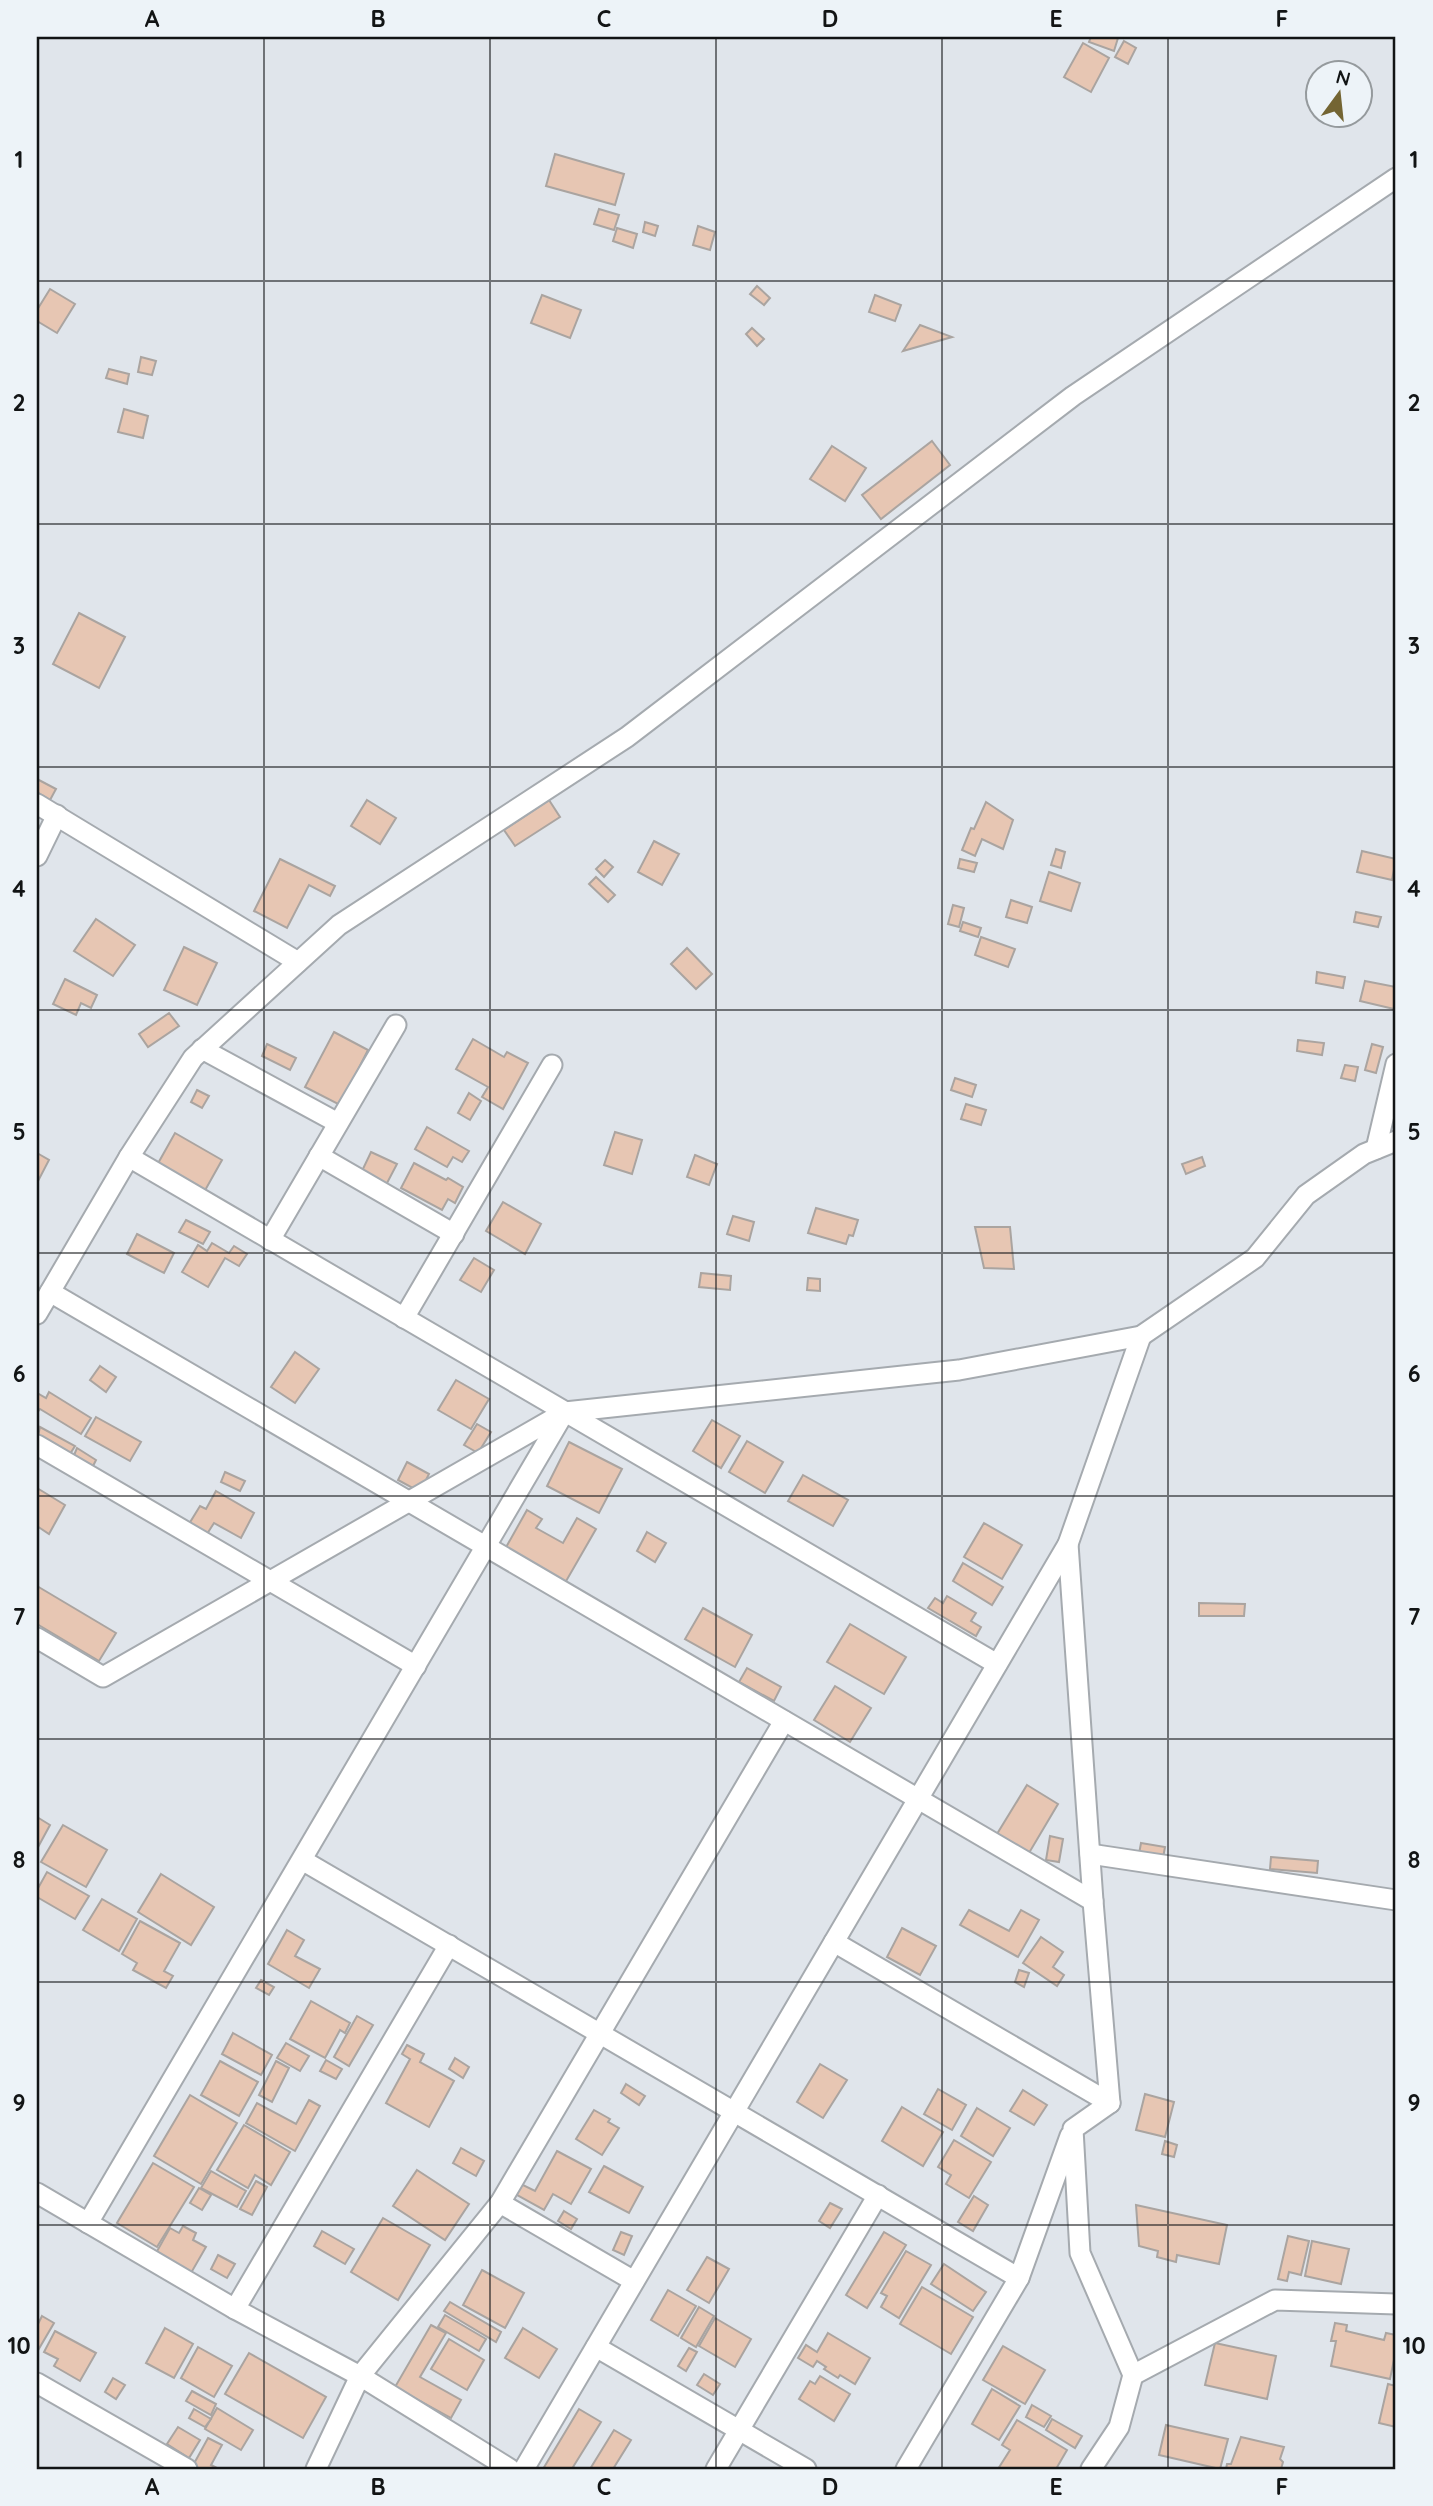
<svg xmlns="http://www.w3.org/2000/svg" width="1433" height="2506" font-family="Quicksand,sans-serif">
<rect width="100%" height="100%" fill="#e0e5eb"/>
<g fill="#e7c6b3" stroke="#aaa4a0" stroke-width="2">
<path d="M1091 37 1118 38 1114 51 1089 42Z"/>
<path d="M1124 41 1136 48 1128 64 1115 57Z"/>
<path d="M1083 43 1109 58 1091 92 1064 77Z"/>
<path d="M555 154 624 174 615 205 546 186Z"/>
<path d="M599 209 619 215 614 230 594 224Z"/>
<path d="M645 222 658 226 655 236 643 232Z"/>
<path d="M698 226 715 232 710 250 693 245Z"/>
<path d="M617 228 637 234 633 248 613 241Z"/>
<path d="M757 286 770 298 764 305 750 294Z"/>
<path d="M50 289 75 304 57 333 37 321V310Z"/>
<path d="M542 295 581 310 570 338 531 323Z"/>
<path d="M875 295 901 305 895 321 869 312Z"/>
<path d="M920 325 952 337 903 351Z"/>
<path d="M752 328 764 339 757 346 746 334Z"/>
<path d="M141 357 156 361 152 375 138 372Z"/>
<path d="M109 369 129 374 127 384 106 378Z"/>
<path d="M124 409 148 416 143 438 118 432Z"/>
<path d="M932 441 950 465 881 519 862 495Z"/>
<path d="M832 446 866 468 845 501 810 479Z"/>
<path d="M79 613 125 637 99 688 53 664Z"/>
<path d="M37 779 56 789 50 800 37 792Z"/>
<path d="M367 800 396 818 380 844 351 826Z"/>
<path d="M549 800 560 817 515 846 504 830Z"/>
<path d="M986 802 1013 820 1003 849 982 839 975 856 962 850 971 828 974 829Z"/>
<path d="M654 841 679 854 662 885 638 872Z"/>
<path d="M1056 849 1065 852 1061 868 1051 865Z"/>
<path d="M1362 851 1396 859 1392 880 1357 872Z"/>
<path d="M280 859 335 886 330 896 309 885 287 928 254 911Z"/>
<path d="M960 859 977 863 974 872 958 868Z"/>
<path d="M605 860 613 867 604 877 596 869Z"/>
<path d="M1049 872 1080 883 1071 911 1040 901Z"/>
<path d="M596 877 615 895 608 902 589 884Z"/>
<path d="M1011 900 1032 907 1027 923 1006 917Z"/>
<path d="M953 905 964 908 959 927 948 924Z"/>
<path d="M1356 912 1381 917 1378 927 1354 922Z"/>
<path d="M96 919 135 945 113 976 74 951Z"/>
<path d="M963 922 981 928 978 937 960 931Z"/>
<path d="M981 937 1015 949 1008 967 975 955Z"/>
<path d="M184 947 217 963 197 1005 164 990Z"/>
<path d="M687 948 712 974 696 989 671 964Z"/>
<path d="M1317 972 1345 977 1343 988 1316 983Z"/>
<path d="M65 979 97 995 91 1008 81 1003 76 1015 53 1004Z"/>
<path d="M1365 981 1396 987 1394 1009 1360 1001Z"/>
<path d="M169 1013 179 1026 148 1047 139 1034Z"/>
<path d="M334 1032 368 1050 340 1105 305 1087Z"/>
<path d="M473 1039 504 1057 507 1052 528 1063 503 1109 482 1097 488 1087 456 1069Z"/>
<path d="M1298 1040 1324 1043 1322 1055 1297 1051Z"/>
<path d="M267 1044 296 1058 290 1070 262 1056Z"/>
<path d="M1372 1044 1383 1047 1376 1073 1365 1070Z"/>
<path d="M1345 1065 1358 1067 1355 1081 1341 1078Z"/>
<path d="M955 1078 976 1085 972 1097 951 1090Z"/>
<path d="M197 1090 209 1096 202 1108 191 1102Z"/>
<path d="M469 1093 481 1101 470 1120 458 1113Z"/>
<path d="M966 1104 986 1110 981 1125 961 1119Z"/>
<path d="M427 1127 469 1151 462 1162 453 1157 447 1167 415 1149Z"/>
<path d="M615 1132 642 1140 632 1174 604 1165Z"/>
<path d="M175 1133 222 1160 203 1194 156 1167Z"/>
<path d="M371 1152 397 1164 386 1185 361 1173Z"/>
<path d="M37 1153 49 1160 37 1183Z"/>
<path d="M695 1155 717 1164 709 1185 687 1177Z"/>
<path d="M1202 1157 1205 1166 1186 1174 1182 1164Z"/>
<path d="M414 1163 446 1180 448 1178 463 1187 455 1203 448 1199 442 1210 401 1188Z"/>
<path d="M503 1202 541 1224 525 1254 486 1231Z"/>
<path d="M816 1208 858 1220 853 1236 849 1235 846 1244 808 1233Z"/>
<path d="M733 1216 754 1222 749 1241 727 1234Z"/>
<path d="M186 1220 210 1232 203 1244 179 1232Z"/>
<path d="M975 1227H1010L1014 1269 984 1268Z"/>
<path d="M137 1234 174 1253 164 1273 127 1254Z"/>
<path d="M212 1243 229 1253 234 1246 247 1254 239 1266 225 1258 208 1287 182 1272 198 1245 207 1251Z"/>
<path d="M474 1258 494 1270 481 1292 460 1280Z"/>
<path d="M701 1273 731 1276 730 1290 699 1287Z"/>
<path d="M808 1278 820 1279V1291L807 1290Z"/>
<path d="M295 1352 319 1369 295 1403 271 1387Z"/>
<path d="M100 1366 116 1377 106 1392 90 1380Z"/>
<path d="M456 1380 489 1399 471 1429 438 1410Z"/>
<path d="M49 1392 91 1418 81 1434 40 1409 37 1413V1393L46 1398Z"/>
<path d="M96 1417 141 1442 130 1461 85 1436Z"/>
<path d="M712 1420 740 1436 721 1468 693 1451Z"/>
<path d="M477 1424 491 1432 478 1453 464 1445Z"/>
<path d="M40 1427 75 1446 68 1457 37 1440Z"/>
<path d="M747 1441 783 1462 765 1493 729 1472Z"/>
<path d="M569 1442 622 1469 599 1513 547 1486Z"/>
<path d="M77 1448 96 1460 90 1472 72 1460Z"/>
<path d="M407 1462 429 1474 420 1492 398 1480Z"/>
<path d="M225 1472 245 1481 240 1491 221 1482Z"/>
<path d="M803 1475 848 1500 833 1526 788 1501Z"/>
<path d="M37 1488 65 1505 49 1534 37 1526Z"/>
<path d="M216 1491 254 1513 241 1538 214 1523 207 1534 189 1524 200 1506 206 1509Z"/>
<path d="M527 1510 542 1519 536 1528 563 1543 577 1518 596 1529 565 1583 505 1549Z"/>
<path d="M984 1523 1022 1545 1002 1579 964 1557Z"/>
<path d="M647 1532 666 1543 655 1562 637 1551Z"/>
<path d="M963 1563 1003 1587 992 1605 953 1581Z"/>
<path d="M37 1586 116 1633 99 1661 37 1624Z"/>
<path d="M947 1596 976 1613 971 1621 981 1627 976 1636 928 1608 935 1598 943 1603Z"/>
<path d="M1199 1603 1245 1604 1244 1616H1199Z"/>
<path d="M703 1608 752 1635 735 1667 685 1639Z"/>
<path d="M850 1624 906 1657 884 1694 827 1662Z"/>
<path d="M747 1668 781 1687 774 1701 739 1682Z"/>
<path d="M835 1686 871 1708 850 1742 814 1720Z"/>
<path d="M1027 1785 1058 1804 1029 1853 997 1834Z"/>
<path d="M37 1817 50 1825 37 1849Z"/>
<path d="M63 1825 107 1850 86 1887 41 1862Z"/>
<path d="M1050 1836 1063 1839 1059 1862 1046 1860Z"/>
<path d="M1141 1843 1165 1847 1163 1858 1139 1854Z"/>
<path d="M1271 1857 1318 1861 1317 1873 1270 1869Z"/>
<path d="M47 1872 89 1896 75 1919 37 1897V1890Z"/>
<path d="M161 1874 214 1907 191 1945 138 1912Z"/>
<path d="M102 1899 137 1919 119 1951 83 1930Z"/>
<path d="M969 1910 1009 1931 1021 1910 1039 1920 1018 1957 960 1925Z"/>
<path d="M140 1921 180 1943 164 1971 173 1976 166 1988 133 1970 137 1963 122 1954Z"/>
<path d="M902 1928 936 1946 920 1975 887 1957Z"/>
<path d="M287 1930 304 1940 295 1956 320 1969 309 1988 268 1964Z"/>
<path d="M1041 1937 1063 1952 1053 1967 1064 1975 1057 1986 1023 1963Z"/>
<path d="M1019 1970 1029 1973 1024 1987 1015 1982Z"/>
<path d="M261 1980 274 1987 269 1995 256 1988Z"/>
<path d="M311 2001 350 2023 345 2033 340 2030 325 2058 290 2039Z"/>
<path d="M357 2016 373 2025 349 2066 334 2057Z"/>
<path d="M233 2033 272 2055 261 2075 222 2054Z"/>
<path d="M286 2043 309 2056 300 2071 277 2058Z"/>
<path d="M407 2045 424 2054 420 2062 454 2081 429 2127 386 2103 410 2059 402 2054Z"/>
<path d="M455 2058 469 2067 463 2078 449 2069Z"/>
<path d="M326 2060 342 2069 336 2079 320 2071Z"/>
<path d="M220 2061 258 2082 239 2116 201 2095Z"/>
<path d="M276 2061 289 2068 272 2102 259 2095Z"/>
<path d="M820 2064 847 2080 823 2118 797 2102Z"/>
<path d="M626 2084 645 2096 639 2105 621 2093Z"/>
<path d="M938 2089 966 2105 952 2130 924 2114Z"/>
<path d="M1023 2090 1047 2105 1034 2125 1010 2111Z"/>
<path d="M1145 2094 1174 2102 1165 2137 1136 2130Z"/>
<path d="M190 2095 237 2123 201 2184 154 2156Z"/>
<path d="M309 2100 320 2106 295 2151 246 2123 257 2103 296 2124Z"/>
<path d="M902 2107 943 2132 923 2166 882 2141Z"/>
<path d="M977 2108 1010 2128 993 2156 961 2136Z"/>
<path d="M594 2110 610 2119 608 2122 619 2128 602 2155 576 2139Z"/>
<path d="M244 2125 290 2152 271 2185 255 2175 248 2188 217 2170Z"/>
<path d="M954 2140 991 2162 969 2198 946 2184 951 2175 938 2167Z"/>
<path d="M1165 2141 1177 2145 1174 2157 1162 2154Z"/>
<path d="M461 2148 484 2161 476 2176 453 2163Z"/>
<path d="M557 2151 591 2169 571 2204 553 2194 544 2210 515 2194 521 2184 535 2191Z"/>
<path d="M153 2163 194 2187 157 2247 117 2223Z"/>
<path d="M604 2166 643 2187 629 2213 589 2192Z"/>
<path d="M417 2170 469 2204 445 2240 393 2206Z"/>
<path d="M211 2171 246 2191 237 2207 201 2188Z"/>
<path d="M256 2181 267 2187 252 2215 240 2209Z"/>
<path d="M199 2188 211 2195 202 2210 190 2203Z"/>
<path d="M974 2196 988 2205 973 2231 958 2222Z"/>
<path d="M830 2203 842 2209 830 2228 819 2221Z"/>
<path d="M1136 2205 1227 2225 1219 2264 1177 2255 1176 2262 1157 2257 1158 2251 1139 2246Z"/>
<path d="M564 2211 577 2219 571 2229 558 2221Z"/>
<path d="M383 2218 430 2245 398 2300 351 2272Z"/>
<path d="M183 2226 196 2233 193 2240 206 2247 191 2273 156 2253 170 2228 179 2233Z"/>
<path d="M322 2231 354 2249 345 2264 314 2246Z"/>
<path d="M621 2232 632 2236 624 2255 613 2250Z"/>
<path d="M884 2232 906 2245 867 2308 846 2295Z"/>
<path d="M1288 2236 1309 2241 1301 2275 1289 2272 1287 2281 1278 2279Z"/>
<path d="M1312 2241 1349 2249 1341 2284 1305 2276Z"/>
<path d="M906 2251 931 2265 899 2318 881 2307 887 2296 881 2293Z"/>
<path d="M218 2255 235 2264 227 2278 211 2269Z"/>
<path d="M707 2257 729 2269 709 2303 687 2290Z"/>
<path d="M944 2264 986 2292 973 2311 931 2284Z"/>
<path d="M482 2270 524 2293 505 2328 463 2305Z"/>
<path d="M922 2287 973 2317 951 2354 900 2324Z"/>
<path d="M668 2290 696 2306 678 2336 651 2320Z"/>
<path d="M450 2302 501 2332 496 2342 444 2311Z"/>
<path d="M699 2307 714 2316 696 2347 681 2338Z"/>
<path d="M445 2315 486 2339 479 2351 438 2327Z"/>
<path d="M42 2316 54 2323 37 2352V2326Z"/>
<path d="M715 2318 751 2339 735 2367 699 2346Z"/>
<path d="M1335 2323 1347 2325 1346 2331 1384 2340 1386 2333 1396 2335V2350L1390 2379 1331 2366 1336 2341H1331Z"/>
<path d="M431 2325 446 2333 420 2377 461 2400 451 2418 395 2387Z"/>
<path d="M165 2328 193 2344 174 2378 146 2363Z"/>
<path d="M523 2328 557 2349 539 2378 505 2358Z"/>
<path d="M55 2331 96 2353 80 2381 54 2366 58 2359 44 2352Z"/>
<path d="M828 2333 870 2358 855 2384 840 2375 838 2378 824 2369 826 2367 817 2361 813 2367 798 2358 806 2345 817 2352Z"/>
<path d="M449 2339 484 2360 467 2390 431 2369Z"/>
<path d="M1215 2343 1276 2356 1267 2399 1205 2385Z"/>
<path d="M1003 2346 1045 2370 1025 2404 983 2380Z"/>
<path d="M198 2347 232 2366 214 2397 181 2378Z"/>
<path d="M689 2348 697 2352 686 2371 678 2366Z"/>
<path d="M249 2353 326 2397 303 2438 225 2394Z"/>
<path d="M704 2374 720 2384 713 2395 697 2385Z"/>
<path d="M820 2376 850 2394 834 2421 799 2399 810 2381 815 2384Z"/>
<path d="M113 2378 125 2385 116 2399 105 2392Z"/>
<path d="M1388 2384 1396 2386V2427L1379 2423Z"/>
<path d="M992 2389 1020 2406 999 2440 972 2424Z"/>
<path d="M192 2391 216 2404 211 2415 186 2401Z"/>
<path d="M1032 2405 1051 2416 1044 2427 1026 2417Z"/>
<path d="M217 2408 253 2430 241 2450 205 2429Z"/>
<path d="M194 2409 211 2419 205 2427 189 2418Z"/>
<path d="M579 2409 601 2422 573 2467 577 2469H543Z"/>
<path d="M1052 2419 1082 2436 1075 2448 1046 2430Z"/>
<path d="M1017 2420 1067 2450 1056 2469H998L1010 2450 1002 2445Z"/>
<path d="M1166 2425 1228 2439 1220 2469 1159 2455Z"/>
<path d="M178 2427 200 2440 189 2458 167 2444Z"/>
<path d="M614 2430 631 2440 613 2469H590Z"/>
<path d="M1241 2437 1284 2447 1280 2459 1283 2462 1281 2469H1226L1227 2464H1231Z"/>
<path d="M208 2438 222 2445 211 2465 219 2469H191Z"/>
</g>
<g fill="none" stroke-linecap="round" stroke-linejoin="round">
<defs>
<g id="minor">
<path d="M37 804 298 962"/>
<path d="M37 856 57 815"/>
<path d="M202 1049 338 1123"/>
<path d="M1376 1149 1396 1064"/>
<path d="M319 1156 454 1234"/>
<path d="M129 1157 997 1664"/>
<path d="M270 1240 396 1025"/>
<path d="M50 1292 1093 1901"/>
<path d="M37 1314 129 1157 193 1058 339 925 627 737 1073 396 1396 178"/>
<path d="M404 1318 552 1065"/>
<path d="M37 1445 416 1666"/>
<path d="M1068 1544 1093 1901 1110 2103 1073 2129 1080 2253 1133 2375 1119 2427 1091 2469"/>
<path d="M37 1638 103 1677 565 1412 959 1370 1141 1336 1255 1258 1306 1195 1364 1154 1396 1141"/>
<path d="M1090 1854 1396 1900"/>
<path d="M302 1860 1019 2278"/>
<path d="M834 1942 1110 2103"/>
<path d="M37 2193 235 2309 360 2376 510 2469"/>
<path d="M500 2203 634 2281"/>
<path d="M88 2223 564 1413"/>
<path d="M235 2309 449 1945"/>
<path d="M596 2347 806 2469"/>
<path d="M1133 2375 1275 2300 1396 2304"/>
<path d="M37 2383 187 2469"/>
<path d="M316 2469 360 2376 500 2203 784 1721"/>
<path d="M524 2469 1068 1544 1141 1336"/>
<path d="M716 2469 878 2195"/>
<path d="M906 2469 1019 2278 1070 2136"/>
</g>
</defs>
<use href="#minor" stroke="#a5aaaf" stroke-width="23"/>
<use href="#minor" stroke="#fff" stroke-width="19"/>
</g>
<path fill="none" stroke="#121415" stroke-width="2" stroke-opacity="0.55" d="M264 37V2469M490 37V2469M716 37V2469M942 37V2469M1168 37V2469M37 281H1396M37 524H1396M37 767H1396M37 1010H1396M37 1253H1396M37 1496H1396M37 1739H1396M37 1982H1396M37 2225H1396"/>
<rect width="1433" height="2506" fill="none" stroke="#edf3f8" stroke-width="77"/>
<g transform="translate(1339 94) rotate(15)"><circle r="33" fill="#edf3f8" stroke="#959a9d" stroke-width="2"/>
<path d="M0-5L12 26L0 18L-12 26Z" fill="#746533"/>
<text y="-10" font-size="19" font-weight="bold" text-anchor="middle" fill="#121415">N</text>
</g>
<rect x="38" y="38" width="1356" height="2430" fill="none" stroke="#121415" stroke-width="2.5"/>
<g font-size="23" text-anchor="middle" font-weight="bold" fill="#121415">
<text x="152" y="27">A</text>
<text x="378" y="27">B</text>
<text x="604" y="27">C</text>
<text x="830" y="27">D</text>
<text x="1056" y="27">E</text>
<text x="1282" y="27">F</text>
<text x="19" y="168">1</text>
<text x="1414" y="168">1</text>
<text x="19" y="411">2</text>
<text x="1414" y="411">2</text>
<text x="19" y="654">3</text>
<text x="1414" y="654">3</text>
<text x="19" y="897">4</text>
<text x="1414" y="897">4</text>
<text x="19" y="1140">5</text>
<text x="1414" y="1140">5</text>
<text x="19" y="1382">6</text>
<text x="1414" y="1382">6</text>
<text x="19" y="1625">7</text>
<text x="1414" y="1625">7</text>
<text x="19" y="1868">8</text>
<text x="1414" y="1868">8</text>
<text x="19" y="2111">9</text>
<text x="1414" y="2111">9</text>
<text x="19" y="2354">10</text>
<text x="1414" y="2354">10</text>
<text x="152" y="2495">A</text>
<text x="378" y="2495">B</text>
<text x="604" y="2495">C</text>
<text x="830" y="2495">D</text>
<text x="1056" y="2495">E</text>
<text x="1282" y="2495">F</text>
</g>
</svg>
